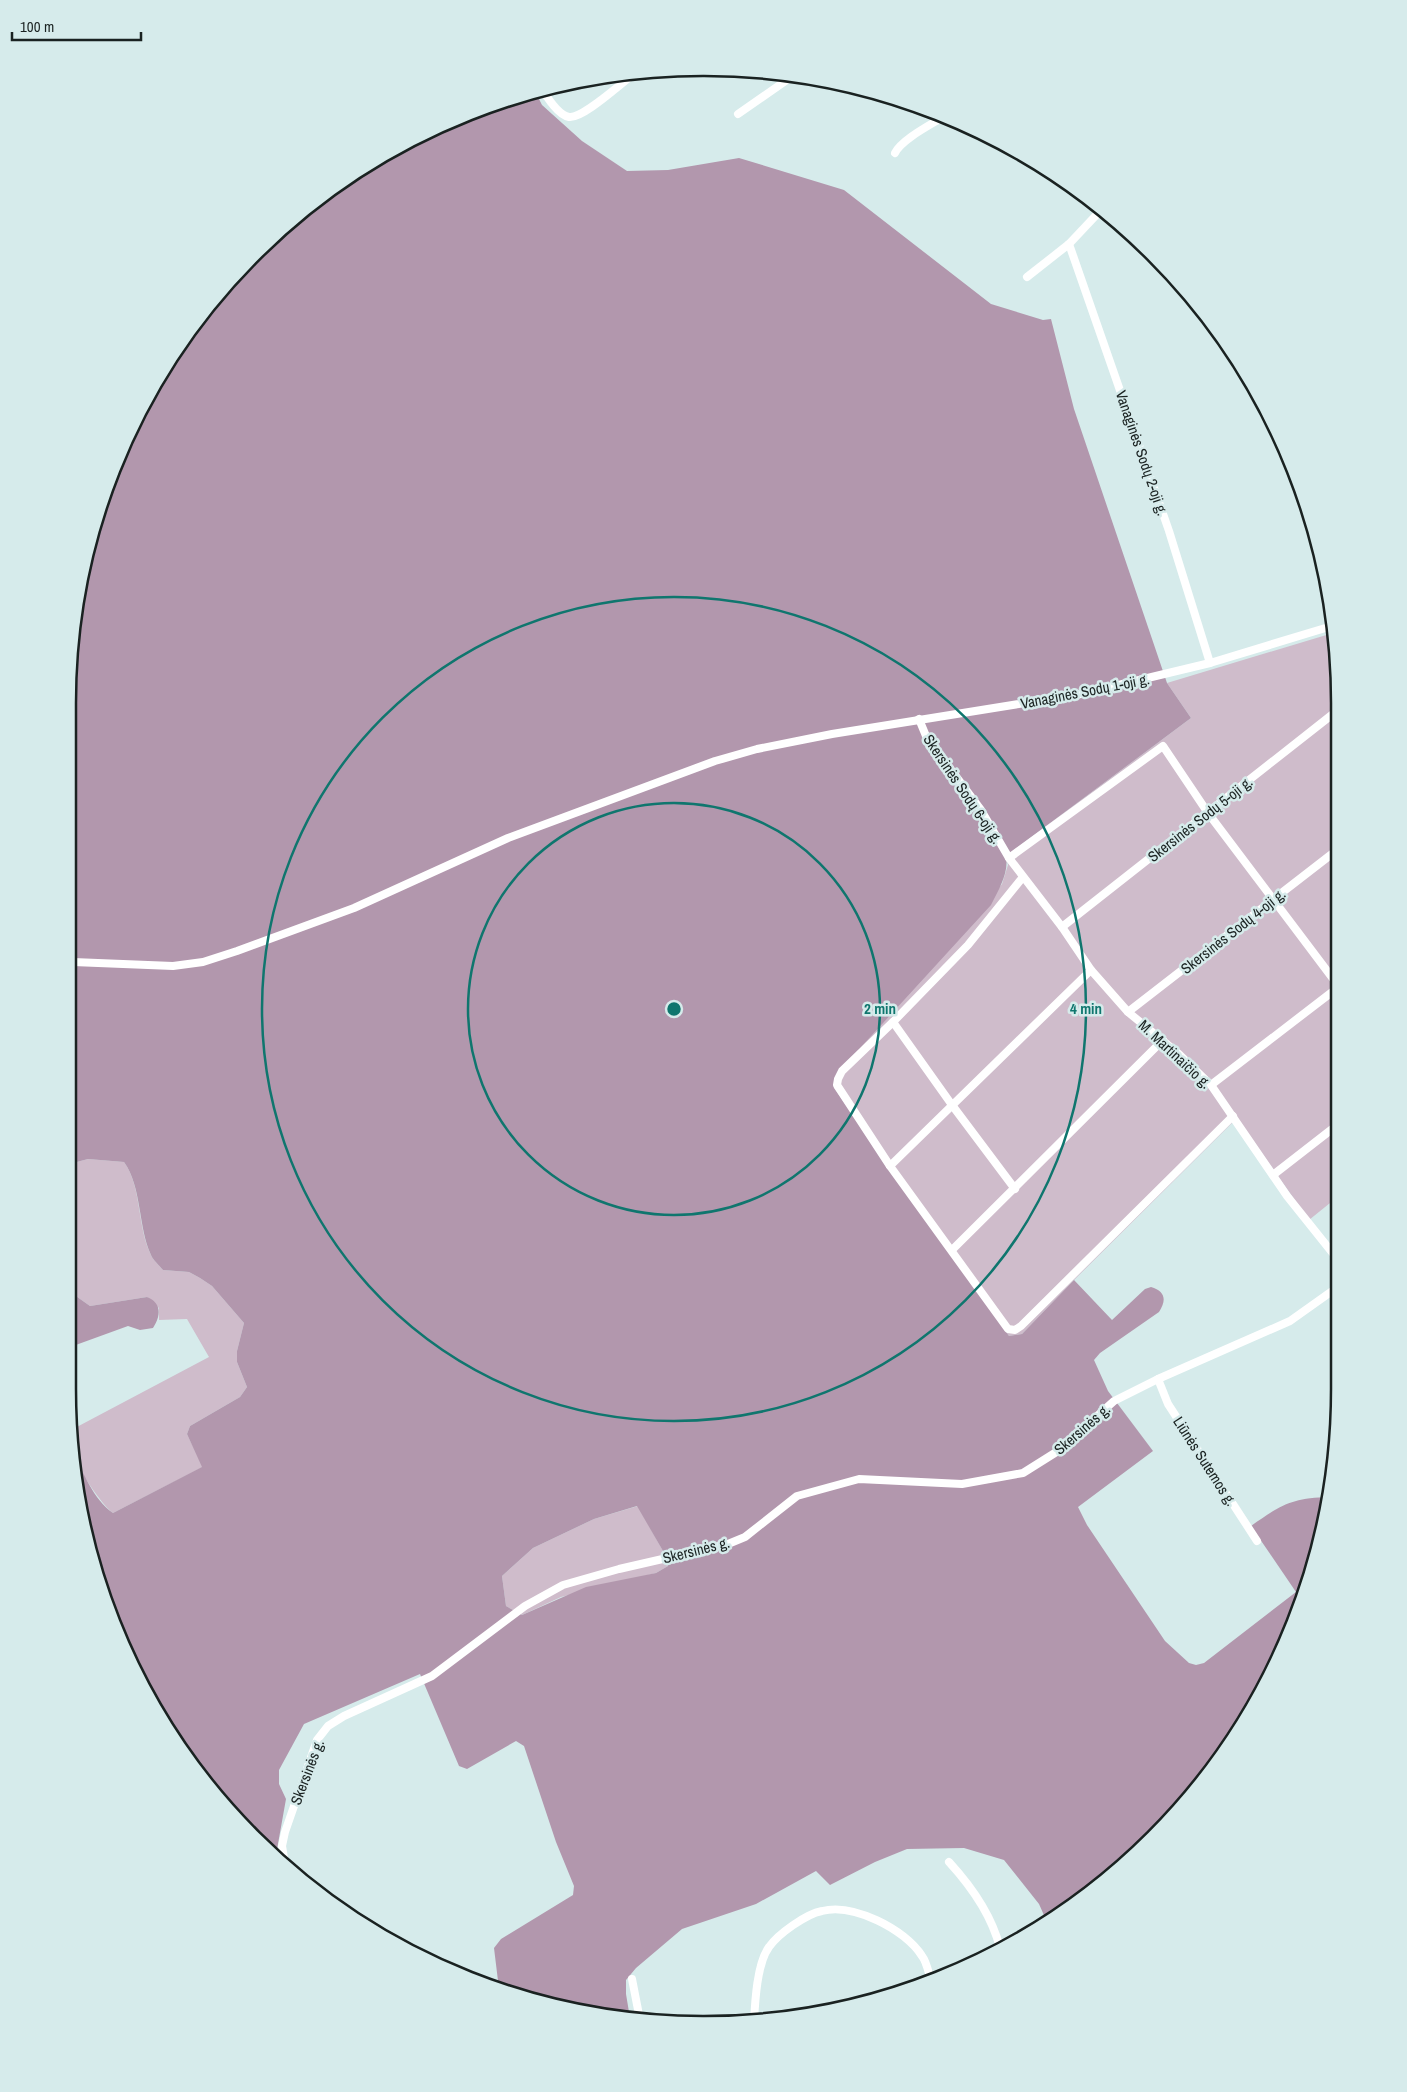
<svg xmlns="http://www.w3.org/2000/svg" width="1407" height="2092" font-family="'Archivo Narrow',sans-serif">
<rect width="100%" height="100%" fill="#d6ebeb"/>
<g fill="#cfbccb">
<path d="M1333 633 1338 662 1335 1199 1309 1220 1237 1118 1074 1280 1022 1334 1009 1336 834 1088 840 1070 1002 884 1008 865 1006 856 1191 718 1167 683Z"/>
<path d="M88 1159 124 1162C142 1187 137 1227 151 1255 153 1260 159 1265 163 1270L189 1272 200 1278 212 1286 244 1323 237 1351V1362L247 1387 240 1397 190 1426 187 1434 203 1467 113 1513C101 1504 77 1468 73 1453 71 1446 73 1436 73 1429L209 1357 187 1319 159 1320V1308L147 1297 90 1306 73 1294V1163Z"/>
<path d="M638 1506 663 1551 668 1566 656 1573 561 1597 522 1615 506 1606 502 1576 533 1548 594 1519Z"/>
</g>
<g fill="#b297ad" fill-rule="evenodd">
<path d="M535 91 542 105 582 141 627 171 668 170 739 158 844 190 991 304 1043 320 1051 319 1074 409 1167 683 1191 718 1006 856C1009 873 999 889 991 905L840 1070 834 1088 1009 1336 1022 1334 1074 1280 1112 1320 1145 1289 1151 1287C1165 1291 1167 1300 1159 1312L1100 1353 1094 1360 1108 1391 1153 1451 1078 1507 1087 1525 1165 1641 1189 1663 1196 1665 1204 1663 1296 1592 1251 1526C1281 1505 1291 1498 1329 1497L1318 1553 1274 1670 1181 1808 1091 1893 1047 1922 1039 1904 1004 1860 964 1848 907 1849 875 1862 830 1885 816 1871 756 1904 682 1929 636 1968 626 1980V1994L630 2018 539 2003 499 1989 494 1948 501 1939 573 1895 574 1886 556 1842 524 1746 516 1741 467 1769 459 1766 420 1674 304 1724 279 1770V1784L286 1799 276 1855 226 1808 175 1742 101 1593 73 1472V1453C84 1473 93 1499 113 1513L202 1467 187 1434 190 1426 240 1397 247 1387 237 1362V1351L244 1323 212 1286 200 1278 189 1272 163 1270C159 1265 153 1260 151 1255 138 1227 142 1187 124 1162L88 1159 73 1163V620L101 499 133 422 226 284 317 199 422 133ZM637 1506 663 1551 668 1566 656 1573 586 1587 522 1615 506 1606 502 1576 533 1548 594 1519Z"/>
<path d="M73 1294 90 1306 147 1297C162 1303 161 1316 153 1328L140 1330 128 1326 73 1346Z"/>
</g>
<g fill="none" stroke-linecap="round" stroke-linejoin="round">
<g stroke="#fff" stroke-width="8">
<path d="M542 89C547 97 558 115 569 117 583 119 621 83 634 74"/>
<path d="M738 114 794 75"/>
<path d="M895 153C901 140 930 125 943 117"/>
<path d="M1069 244 1169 531 1210 663"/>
<path d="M1027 277 1069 244 1101 210"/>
<path d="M919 719 926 736 981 810 1009 858 1062 927 1091 970 1128 1012 1179 1054 1211 1085 1287 1196 1335 1256"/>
<path d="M1009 858 1163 746 1208 813 1337 984"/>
<path d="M1062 927 1338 710"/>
<path d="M73 962 173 966 203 962 237 951 354 908 508 838 715 761 757 749 832 734 1081 694 1210 663 1332 626"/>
<path d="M1128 1012 1337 850"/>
<path d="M893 1022 842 1071 838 1079 837 1085 890 1166 1008 1329 1015 1330 1021 1326 1233 1116"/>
<path d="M1211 1085 1336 989"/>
<path d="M890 1166 1091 970"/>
<path d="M1273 1175 1336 1126"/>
<path d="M1015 1189 952 1105 893 1022 968 945 1023 877"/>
<path d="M952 1250 1163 1040"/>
<path d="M1158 1379 1168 1404 1257 1541"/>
<path d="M949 1862C971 1886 992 1916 1000 1948"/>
<path d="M285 1864 282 1846 285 1832 317 1740 328 1726 344 1716 432 1676 525 1606 563 1585 619 1569 728 1544 745 1537 797 1496 859 1479 962 1484 1023 1473 1058 1451 1114 1401 1158 1379 1290 1321 1335 1289"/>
<path d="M632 1979 640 2020"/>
<path d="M754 2022C755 2002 757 1963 769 1947 778 1934 806 1914 822 1911 853 1903 905 1929 922 1956 926 1961 928 1970 930 1977"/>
</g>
</g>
<g fill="none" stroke="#0f766e" stroke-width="2.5">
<circle cx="674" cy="1009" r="206"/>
<circle cx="674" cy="1009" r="412"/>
</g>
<g text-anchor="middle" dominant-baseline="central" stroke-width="5" stroke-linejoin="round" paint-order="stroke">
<g font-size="15" fill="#1a2221" stroke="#d6ebeb">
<text transform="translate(1142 453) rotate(71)">Vanaginės Sodų 2-oji g.</text>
<text transform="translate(1085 691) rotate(-11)">Vanaginės Sodų 1-oji g.</text>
<text transform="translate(963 789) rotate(56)">Skersinės Sodų 6-oji g.</text>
<text transform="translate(1200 819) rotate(-38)">Skersinės Sodų 5-oji g.</text>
<text transform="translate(1233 931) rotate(-38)">Skersinės Sodų 4-oji g.</text>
<text transform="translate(1175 1054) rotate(43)">M. Martinaičio g.</text>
<text transform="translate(1082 1429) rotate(-41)">Skersinės g.</text>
<text transform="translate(1205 1461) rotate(57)">Liūnės Sutemos g.</text>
<text transform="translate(696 1550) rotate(-14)">Skersinės g.</text>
<text transform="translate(307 1772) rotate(-69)">Skersinės g.</text>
</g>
</g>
<path d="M0 0H1407V2092H0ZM703 76H704A627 627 0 0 1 1331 703V1389A627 627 0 0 1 704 2016H703A627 627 0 0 1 76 1389V703A627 627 0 0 1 703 76Z" fill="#d6ebeb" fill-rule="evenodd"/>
<path fill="none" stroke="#1a2221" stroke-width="2.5" d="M703 76H704A627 627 0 0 1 1331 703V1389A627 627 0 0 1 704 2016H703A627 627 0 0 1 76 1389V703A627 627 0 0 1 703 76Z"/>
<circle cx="674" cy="1009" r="8" fill="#0f766e" stroke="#d6ebeb" stroke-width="2.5"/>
<g font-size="15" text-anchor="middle" font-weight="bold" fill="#0f766e" stroke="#d6ebeb" stroke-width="5" stroke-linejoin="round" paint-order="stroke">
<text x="880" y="1014">2 min</text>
<text x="1086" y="1014">4 min</text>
</g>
<path d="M12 32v8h129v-8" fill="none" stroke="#1a2221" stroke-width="2.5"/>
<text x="20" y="32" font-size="15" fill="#1a2221" stroke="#d6ebeb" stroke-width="4" paint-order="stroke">100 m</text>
</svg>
